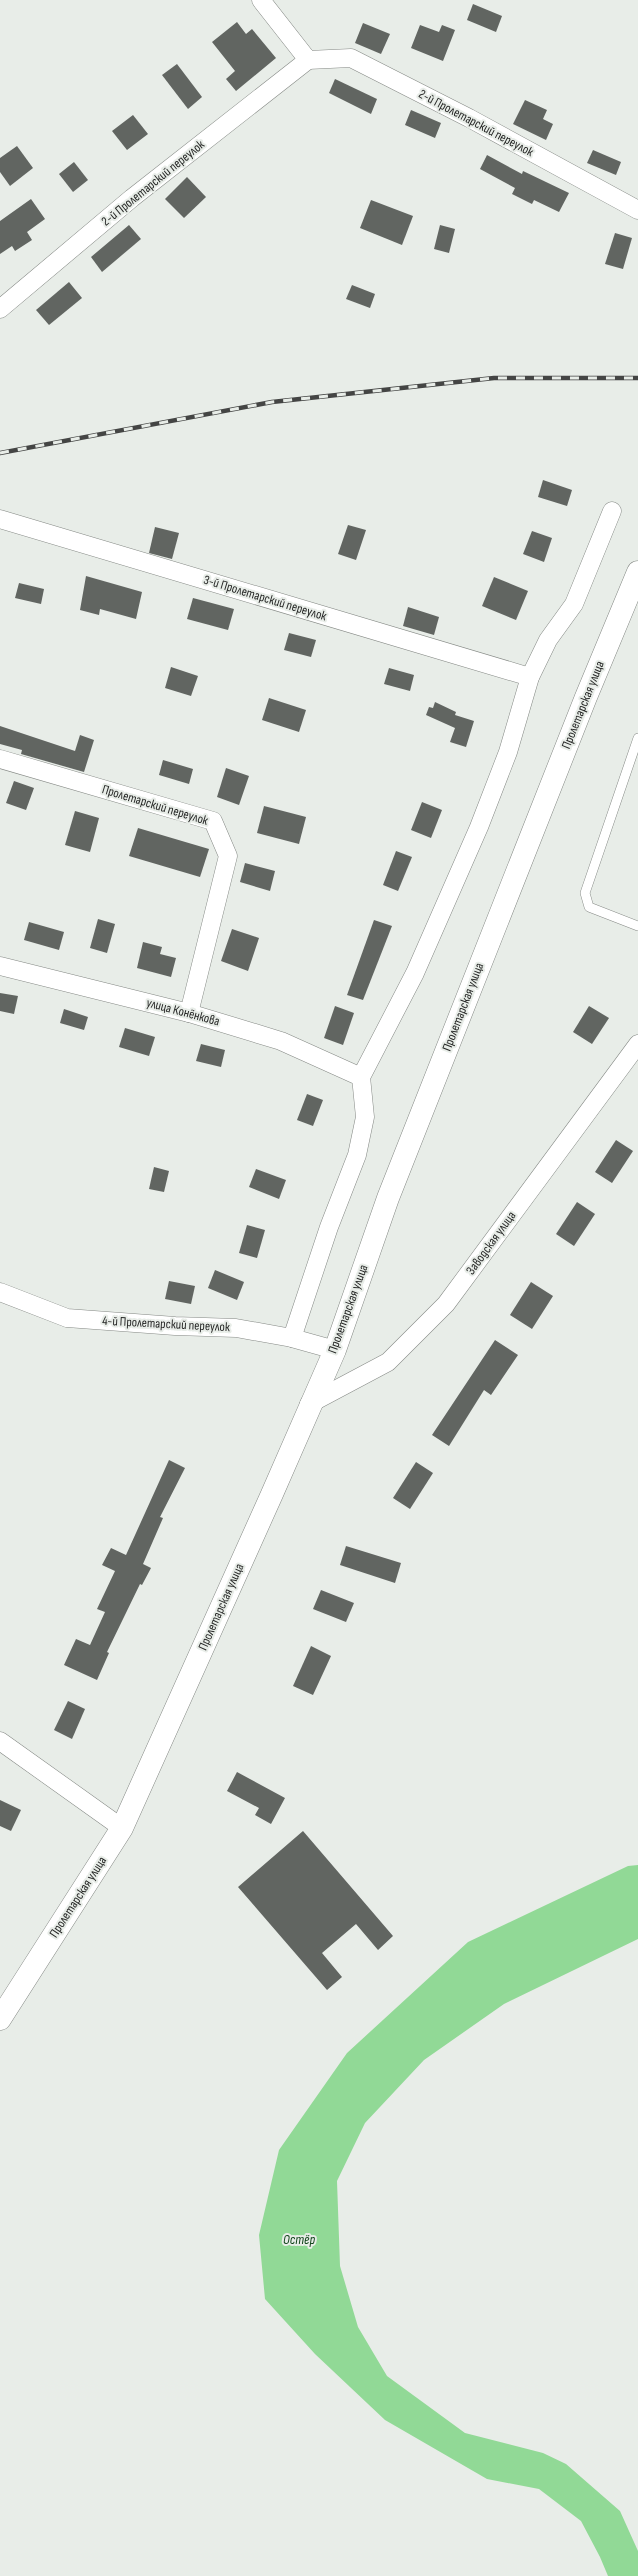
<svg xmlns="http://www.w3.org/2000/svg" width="638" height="2576" font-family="'Sofia Sans Condensed',sans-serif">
<rect width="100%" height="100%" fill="#e8ede8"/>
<path fill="#91d996" d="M638 1865V1939L504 2004 424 2060 365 2123 337 2181 340 2266 358 2327 387 2376 465 2433 543 2453 566 2464 620 2511 638 2551V2576H608L600 2557 581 2521 539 2489 487 2479 385 2420 315 2354 265 2299 259 2235 279 2150 347 2053 468 1942 628 1866Z"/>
<g fill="#616561">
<path d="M473 4 502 16 496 32 467 20Z"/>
<path d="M237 22 246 34 252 29 276 58 236 91 226 79 235 71 212 42Z"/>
<path d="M363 23 390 34 381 54 355 43Z"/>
<path d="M420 25 439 32 442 25 455 30 443 61 411 48Z"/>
<path d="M177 64 202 97 188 109 162 75Z"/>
<path d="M335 79 377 99 371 114 329 93Z"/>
<path d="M525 100 547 110 543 119 553 124 546 140 513 124Z"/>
<path d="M411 110 441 123 435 138 405 125Z"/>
<path d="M133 115 148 134 127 150 112 131Z"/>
<path d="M17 146 33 168 10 186 0 172V158Z"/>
<path d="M593 150 621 162 616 175 587 163Z"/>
<path d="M487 155 522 174 523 171 569 193 559 212 534 200 532 204 512 194 515 188 480 169Z"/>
<path d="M74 162 88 180 73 192 59 174Z"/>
<path d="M187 177 206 197 184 218 165 199Z"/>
<path d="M31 199 45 219 27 232 32 240 15 251 12 246 0 254V221Z"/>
<path d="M371 200 413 216 402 245 360 228Z"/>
<path d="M129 225 141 239 102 272 91 257Z"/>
<path d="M440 225 455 229 449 253 434 249Z"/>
<path d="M615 233 632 238 623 269 605 264Z"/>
<path d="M69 282 82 298 49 325 36 310Z"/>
<path d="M352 285 375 294 370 308 346 299Z"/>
<path d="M543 480 572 490 567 506 538 497Z"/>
<path d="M348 525 366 530 356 560 338 554Z"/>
<path d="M155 527 179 533 172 559 149 553Z"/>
<path d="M532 531 552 538 544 562 523 554Z"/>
<path d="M86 576 142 592 136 619 100 609 99 615 80 610Z"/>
<path d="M494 577 528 591 516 620 482 606Z"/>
<path d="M19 583 44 589 41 604 15 598Z"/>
<path d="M193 598 234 609 228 630 187 619Z"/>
<path d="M408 607 439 617 434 635 403 626Z"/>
<path d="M289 633 316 640 311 657 284 650Z"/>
<path d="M171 667 198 676 191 696 165 688Z"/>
<path d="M389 668 414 675 410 691 384 684Z"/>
<path d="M269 698 306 710 299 732 262 720Z"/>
<path d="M435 702 456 712 455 715 474 721 466 747 450 742 455 728 426 715 429 707 433 708Z"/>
<path d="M0 726 75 751 80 735 94 740 84 772 21 754 22 750 0 744Z"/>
<path d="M163 760 193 769 189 784 159 775Z"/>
<path d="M226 768 249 776 239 805 217 797Z"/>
<path d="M14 781 34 788 26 810 6 803Z"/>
<path d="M422 802 442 810 431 838 411 830Z"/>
<path d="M264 806 306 817 299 844 257 833Z"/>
<path d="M75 811 99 818 90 852 65 845Z"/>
<path d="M138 828 209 849 200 877 129 856Z"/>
<path d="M396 851 412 857 398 891 383 885Z"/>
<path d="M245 863 275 871 270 891 240 882Z"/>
<path d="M98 919 115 924 107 953 90 948Z"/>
<path d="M374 920 392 926 363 1000 347 995Z"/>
<path d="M29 922 64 932 59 950 24 940Z"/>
<path d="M232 929 259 938 248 971 221 961Z"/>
<path d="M143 942 162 947 160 954 176 958 171 977 137 968Z"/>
<path d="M0 993 18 996 14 1014 0 1011Z"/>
<path d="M335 1006 354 1013 343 1045 324 1038Z"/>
<path d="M589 1006 609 1018 592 1044 573 1032Z"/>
<path d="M64 1009 88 1017 84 1030 60 1023Z"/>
<path d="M125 1028 155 1037 149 1056 119 1047Z"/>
<path d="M201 1044 225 1050 221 1067 196 1061Z"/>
<path d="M307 1094 323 1100 313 1126 297 1120Z"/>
<path d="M616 1140 633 1151 612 1183 595 1172Z"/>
<path d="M154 1167 169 1171 164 1192 149 1189Z"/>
<path d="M256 1169 286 1180 279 1199 249 1187Z"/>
<path d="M577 1202 595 1214 574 1246 556 1234Z"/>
<path d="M247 1225 265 1230 257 1258 239 1253Z"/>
<path d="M215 1270 244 1282 237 1300 208 1288Z"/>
<path d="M169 1281 195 1286 191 1304 165 1299Z"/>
<path d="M531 1282 553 1296 532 1329 510 1315Z"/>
<path d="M495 1340 518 1355 491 1395 484 1390 449 1446 432 1435Z"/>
<path d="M169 1460 185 1468 160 1517 163 1518 143 1564 151 1568 142 1585 140 1584 107 1652 109 1653 97 1680 64 1665 76 1639 90 1645 105 1612 97 1609 115 1571 102 1565 111 1548 126 1555Z"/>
<path d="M416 1462 433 1473 410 1509 393 1498Z"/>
<path d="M346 1546 401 1563 395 1583 340 1565Z"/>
<path d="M321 1590 354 1603 346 1622 313 1609Z"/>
<path d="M311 1646 331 1656 313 1695 293 1686Z"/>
<path d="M68 1701 85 1709 72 1739 54 1730Z"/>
<path d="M237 1772 285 1798 271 1824 255 1815 259 1808 227 1791Z"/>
<path d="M0 1800 21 1810 11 1831 0 1826Z"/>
<path d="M303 1831 393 1936 378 1950 356 1924 322 1953 342 1977 327 1990 238 1887Z"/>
</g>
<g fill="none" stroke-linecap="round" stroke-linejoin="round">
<defs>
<path id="service" d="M638 738 585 893 589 907 638 926"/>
<g id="minor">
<path d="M261 0 308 60 351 58 469 118 638 210"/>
<path d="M0 309 132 198 308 60"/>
<path d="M0 519 530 677"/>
<path d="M0 759 213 821 228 856 189 1013"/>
<path d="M0 966 189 1013 281 1041 361 1077"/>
<path d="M0 1292 67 1318 175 1326 236 1328 292 1338 335 1350"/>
<path d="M292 1338 329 1227 357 1155 365 1117 361 1077 415 973 479 827 508 752 530 677 548 640 574 604 612 511"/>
<path d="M309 1404 388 1362 446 1304 638 1044"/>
<path d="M0 1741 122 1828"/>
</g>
<path id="secondary" d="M0 2019 122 1828 272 1494 335 1350 388 1198 586 697 638 572"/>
</defs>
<use href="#service" stroke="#858985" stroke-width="10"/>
<use href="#minor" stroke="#858985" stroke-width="19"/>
<use href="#secondary" stroke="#858985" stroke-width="23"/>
<use href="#service" stroke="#fff" stroke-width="9"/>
<use href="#minor" stroke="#fff" stroke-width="18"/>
<use href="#secondary" stroke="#fff" stroke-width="22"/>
<defs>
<path id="rail" d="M0 453 272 402 494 378H638"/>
</defs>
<use href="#rail" stroke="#444544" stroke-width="4.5"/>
<use href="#rail" stroke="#e8ede8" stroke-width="3" stroke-dasharray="9" stroke-linecap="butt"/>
</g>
<g text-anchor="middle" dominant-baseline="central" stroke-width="4" stroke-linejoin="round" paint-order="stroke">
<g font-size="13" fill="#262726" stroke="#e8ede8">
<text transform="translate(476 123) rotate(28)">2-й Пролетарский переулок</text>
<text transform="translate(153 183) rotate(-39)">2-й Пролетарский переулок</text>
<text transform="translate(265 598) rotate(17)">3-й Пролетарский переулок</text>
<text transform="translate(583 705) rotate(-68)">Пролетарская улица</text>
<text transform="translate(155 805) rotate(17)">Пролетарский переулок</text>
<text transform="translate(463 1007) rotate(-69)">Пролетарская улица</text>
<text transform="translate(183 1012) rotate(15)">улица Конёнкова</text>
<text transform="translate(491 1243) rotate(-54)">Заводская улица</text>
<text transform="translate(348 1309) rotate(-70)">Пролетарская улица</text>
<text transform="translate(166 1324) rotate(3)">4-й Пролетарский переулок</text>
<text transform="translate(221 1607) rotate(-66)">Пролетарская улица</text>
<text transform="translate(78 1897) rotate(-57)">Пролетарская улица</text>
</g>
<g font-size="14" font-style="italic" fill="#0a3f14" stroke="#e8ede8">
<text x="299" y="2239">Остёр</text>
</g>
</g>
</svg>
